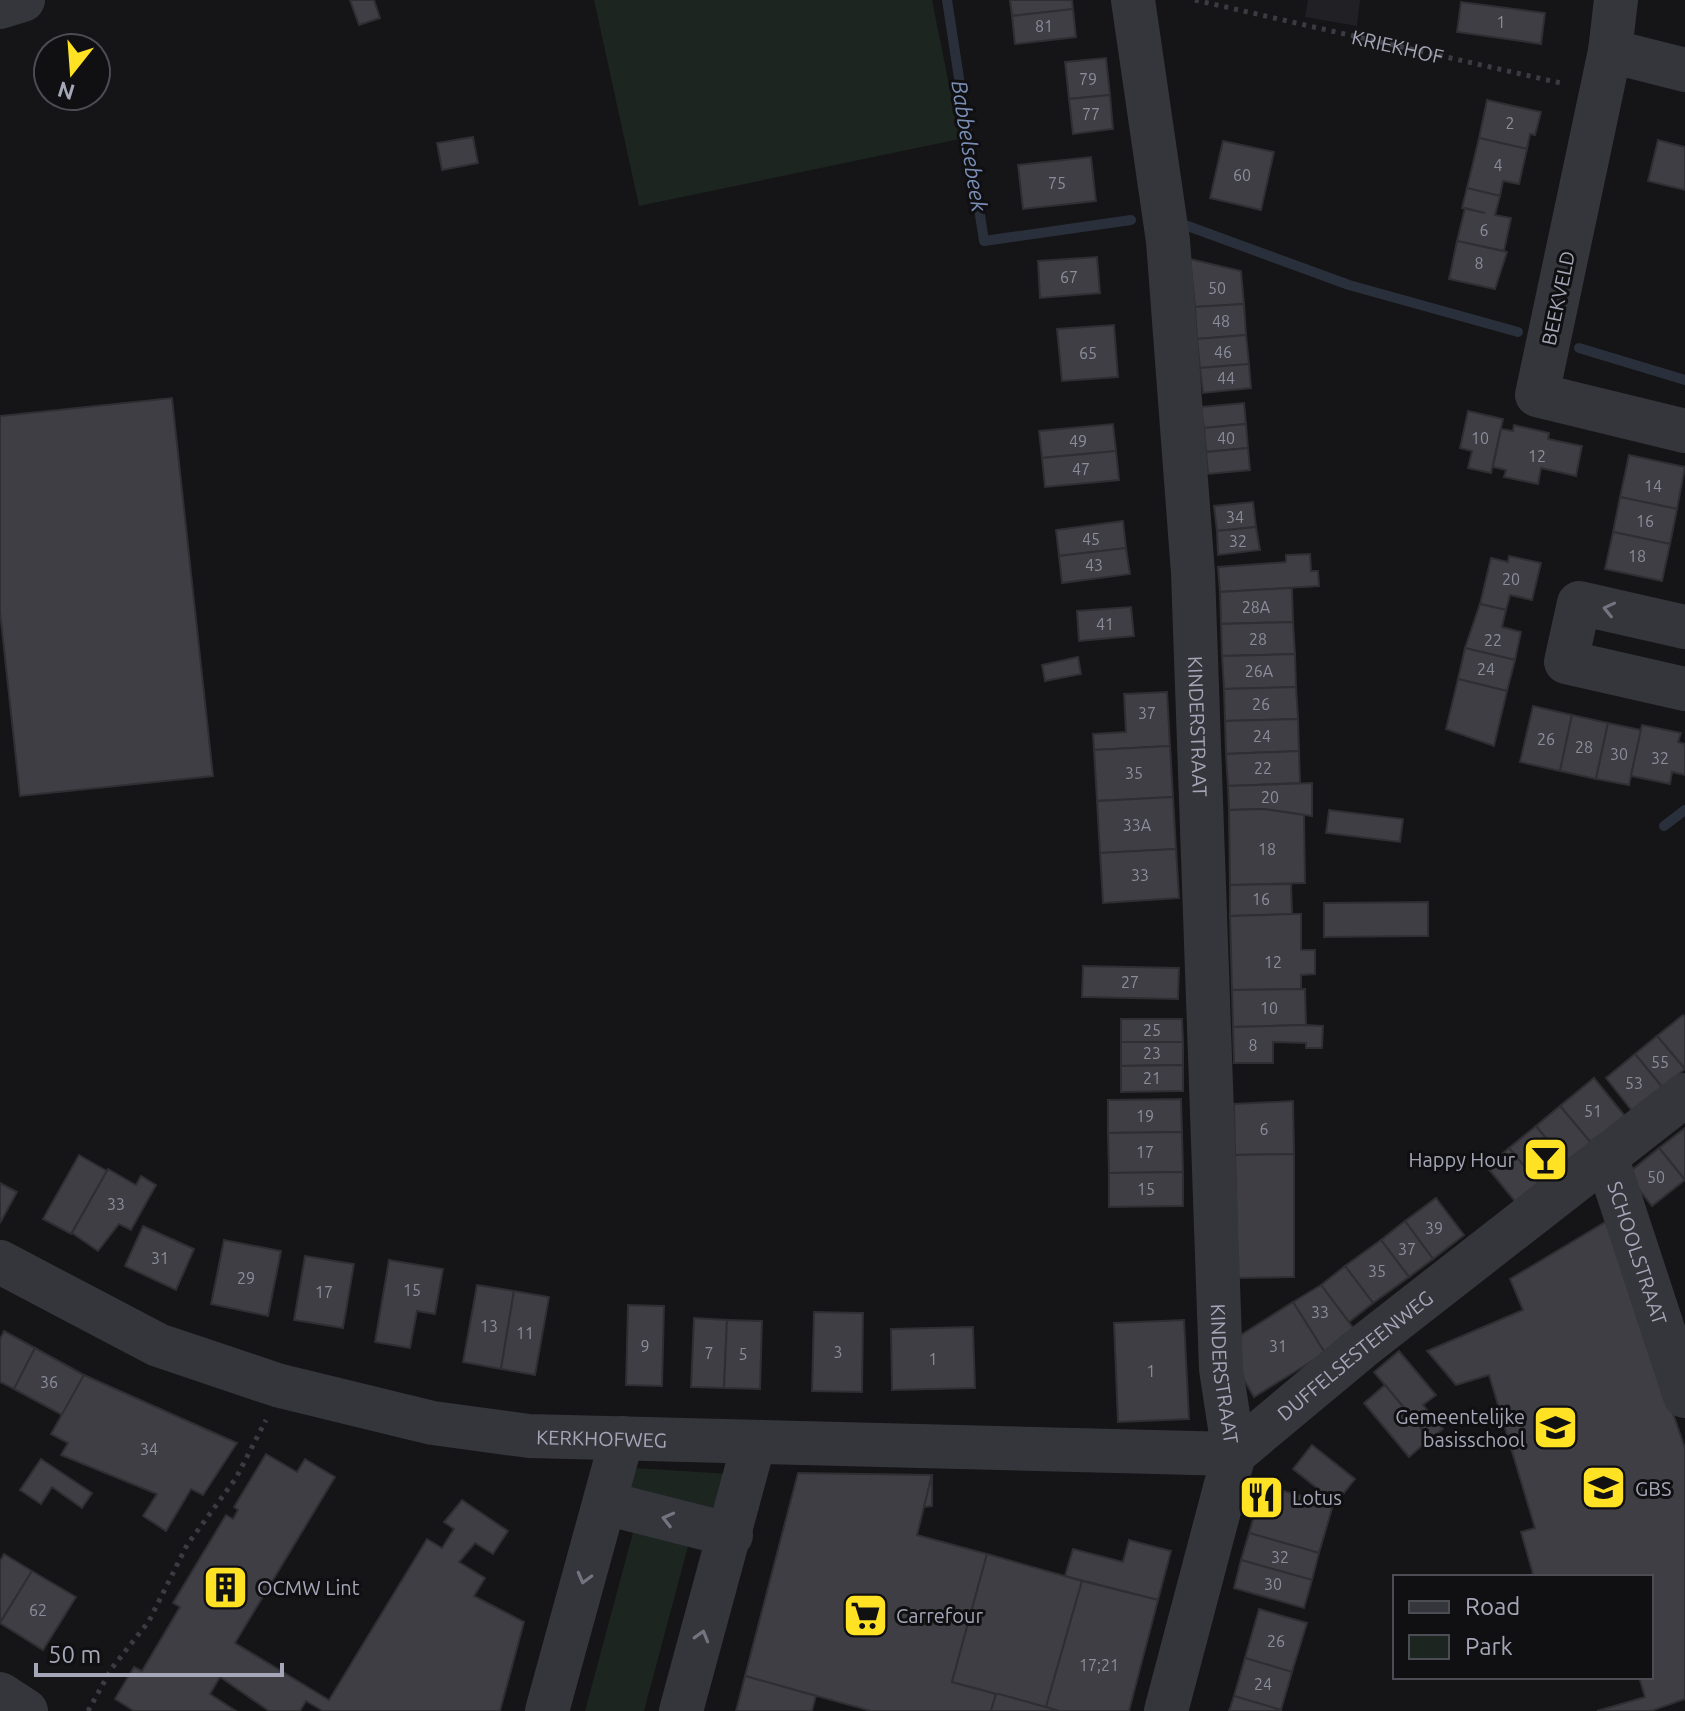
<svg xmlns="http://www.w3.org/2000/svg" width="1685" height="1711" font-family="Ubuntu,sans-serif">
<rect width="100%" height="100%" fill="#151416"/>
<path fill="#212024" d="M1308 0H1360L1357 26 1305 17Z"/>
<g fill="#1c251f">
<path d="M594 0H932L960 139 639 206Z"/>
<path d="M634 1468 731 1474 720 1519 627 1490Z"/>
<path d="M635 1525 690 1539 644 1711H585Z"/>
</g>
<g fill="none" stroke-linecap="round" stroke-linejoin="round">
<g stroke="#2a303b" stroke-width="10">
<path d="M947 0 984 241 1131 220"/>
<path d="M1185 225 1349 285 1518 332"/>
<path d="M1579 348 1685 380"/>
<path d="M1664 826 1685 810"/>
</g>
</g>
<g fill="#3e3e44" stroke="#2f2e33" stroke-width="2">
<path d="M350 0H374L380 18 359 25Z"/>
<path d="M1010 0H1072L1073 9 1012 16Z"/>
<path d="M1461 2 1545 13 1541 44 1457 32Z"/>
<path d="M1073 9 1076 37 1015 44 1012 16Z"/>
<path d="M1106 58 1110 95 1069 99 1065 62Z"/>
<path d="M1110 95 1113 129 1073 134 1069 99Z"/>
<path d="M1487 100 1541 112 1535 135 1530 134 1527 149 1479 138Z"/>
<path d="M473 137 478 163 442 170 437 143Z"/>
<path d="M1479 138 1527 149 1519 184 1503 181 1500 196 1467 188Z"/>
<path d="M1658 140 1685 147V190L1648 181Z"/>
<path d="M1223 141 1274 152 1261 210 1210 198Z"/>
<path d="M1091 157 1096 201 1023 209 1018 165Z"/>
<path d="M1467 188 1500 196 1495 215 1511 218 1504 251 1457 241 1465 208 1485 213 1462 208Z"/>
<path d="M1457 241 1507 252 1495 289 1449 279Z"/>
<path d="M1097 257 1100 293 1040 298 1038 261Z"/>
<path d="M1190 259 1241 271 1244 304 1195 307Z"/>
<path d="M1244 304 1246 335 1197 339 1195 307Z"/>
<path d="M1114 325 1118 377 1062 381 1057 329Z"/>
<path d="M1246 335 1249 364 1200 368 1197 339Z"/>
<path d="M1249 364 1251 388 1203 393 1200 368Z"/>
<path d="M172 398 213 776 20 796 0 612V416Z"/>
<path d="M1244 403 1246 424 1204 428 1201 407Z"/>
<path d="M1468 411 1503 419 1491 473 1468 468 1472 451 1460 448Z"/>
<path d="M1113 424 1116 451 1042 458 1039 431Z"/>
<path d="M1246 424 1248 448 1206 452 1204 428Z"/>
<path d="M1514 425 1549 433 1548 439 1582 446 1576 476 1541 468 1538 484 1504 477 1506 470 1493 467 1501 429 1513 431Z"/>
<path d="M1248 448 1250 470 1208 474 1206 452Z"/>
<path d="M1116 451 1119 480 1045 487 1042 458Z"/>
<path d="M1629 455 1685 467 1677 509 1620 497Z"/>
<path d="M1620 497 1677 509 1670 544 1613 532Z"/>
<path d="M1253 502 1256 527 1217 531 1214 506Z"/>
<path d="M1123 521 1126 548 1059 556 1056 530Z"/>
<path d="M1256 527 1260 550 1218 555 1217 531Z"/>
<path d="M1613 532 1670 544 1662 581 1605 569Z"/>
<path d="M1126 548 1130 574 1062 583 1059 556Z"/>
<path d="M1310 554 1311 571H1318L1319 586 1220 592 1218 567 1286 562V555Z"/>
<path d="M1509 556 1541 563 1532 600 1510 595 1506 610 1480 604 1491 558 1508 562Z"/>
<path d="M1292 588 1293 622 1221 624 1220 592Z"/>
<path d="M1480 604 1506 610 1502 627 1521 632 1515 660 1465 648Z"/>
<path d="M1131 607 1134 636 1079 641 1077 611Z"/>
<path d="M1293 622 1295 654 1222 656 1221 624Z"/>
<path d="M1465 648 1515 660 1507 691 1458 679Z"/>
<path d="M1295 654 1296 687 1224 689 1222 656Z"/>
<path d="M1078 657 1081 674 1045 681 1042 665Z"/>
<path d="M1458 679 1507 691 1494 746 1446 729Z"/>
<path d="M1296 687 1298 719 1225 721 1224 689Z"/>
<path d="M1167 692 1170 746 1094 750 1093 734 1126 732 1124 694Z"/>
<path d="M1533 706 1572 715 1560 771 1520 762Z"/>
<path d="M1572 715 1608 723 1596 779 1560 771Z"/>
<path d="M1298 719 1299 751 1226 754 1225 721Z"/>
<path d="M1608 723 1641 730 1629 785 1596 779Z"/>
<path d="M1642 725 1681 733 1678 742 1685 744V775L1672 772 1670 784 1631 776Z"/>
<path d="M1170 746 1173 797 1097 801 1094 750Z"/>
<path d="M1299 751 1300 783 1228 786 1226 754Z"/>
<path d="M1312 783V816L1264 809 1229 810 1228 786Z"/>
<path d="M1173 797 1176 849 1100 853 1097 801Z"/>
<path d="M1264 809 1304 815 1305 883 1230 885 1229 810Z"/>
<path d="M1329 810 1403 819 1400 842 1326 833Z"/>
<path d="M1176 849 1179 898 1103 903 1100 853Z"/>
<path d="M1291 884 1292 914 1230 916V885Z"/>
<path d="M1428 902V936L1324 937V903Z"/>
<path d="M1292 914H1301V950H1315V974L1301 975V989L1232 990 1230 916Z"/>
<path d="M1083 966 1179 968 1178 999 1082 997Z"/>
<path d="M1305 989 1306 1025 1233 1027 1232 990Z"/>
<path d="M1683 1015 1685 1017V1069L1657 1036Z"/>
<path d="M1121 1019H1182L1183 1042H1121Z"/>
<path d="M1306 1025 1323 1026 1322 1048H1306V1043L1273 1042V1063H1234L1233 1027Z"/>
<path d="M1657 1036 1685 1069 1663 1088 1635 1054Z"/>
<path d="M1121 1042H1183V1065L1121 1066Z"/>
<path d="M1635 1054 1663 1088 1633 1112 1606 1078Z"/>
<path d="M1183 1065V1091L1121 1092V1066Z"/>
<path d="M1594 1078 1625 1116 1592 1144 1560 1106Z"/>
<path d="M1181 1099 1182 1132 1108 1133V1100Z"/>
<path d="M1293 1101 1294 1154 1235 1155 1234 1104Z"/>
<path d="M1560 1106 1592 1144 1567 1164 1536 1126Z"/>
<path d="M1536 1126 1567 1164 1541 1186 1509 1148Z"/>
<path d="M1685 1128V1180L1659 1148Z"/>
<path d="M1182 1132 1183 1172 1109 1173 1108 1133Z"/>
<path d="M1509 1148 1541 1186 1518 1205 1487 1167Z"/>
<path d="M1659 1148 1685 1180 1652 1206 1627 1174Z"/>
<path d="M1294 1154V1277L1238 1278 1235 1155Z"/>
<path d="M79 1155 107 1171 71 1234 43 1219Z"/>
<path d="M108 1169 136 1185 141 1176 156 1185 131 1230 119 1224 98 1251 72 1233Z"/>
<path d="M1183 1172V1206L1109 1207V1173Z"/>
<path d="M0 1183 17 1192 0 1223Z"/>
<path d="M1436 1198 1464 1235 1433 1259 1405 1221Z"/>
<path d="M1405 1221 1433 1259 1409 1277 1381 1240Z"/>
<path d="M1607 1221 1685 1448V1699L1651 1711H1597L1645 1697 1639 1677H1651V1577H1524L1533 1574 1521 1532 1535 1528 1489 1375 1456 1385 1427 1351 1523 1310 1510 1279Z"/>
<path d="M143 1226 194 1249 176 1290 125 1266Z"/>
<path d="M224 1240 281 1251 268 1316 211 1304Z"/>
<path d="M1381 1240 1409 1277 1373 1303 1345 1266Z"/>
<path d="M305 1256 354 1264 343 1328 294 1320Z"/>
<path d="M389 1260 443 1269 435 1314 417 1311 410 1348 375 1342Z"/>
<path d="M1345 1266 1373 1303 1349 1322 1321 1285Z"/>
<path d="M477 1285 514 1291 501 1369 463 1362Z"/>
<path d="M1321 1285 1357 1333 1325 1353 1293 1302Z"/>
<path d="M514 1291 549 1297 535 1375 501 1369Z"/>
<path d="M1293 1302 1325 1353 1254 1397 1237 1368 1236 1338Z"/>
<path d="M628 1305 664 1306 662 1386 626 1385Z"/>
<path d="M814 1312 863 1313 862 1392 812 1391Z"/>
<path d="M694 1318 727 1320 724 1388 691 1387Z"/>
<path d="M727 1320 762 1321 760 1389 724 1388Z"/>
<path d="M1184 1320 1189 1419 1118 1422 1114 1323Z"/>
<path d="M973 1327 975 1388 892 1390 891 1329Z"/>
<path d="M4 1331 35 1348 14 1389 0 1382V1339Z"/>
<path d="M35 1348 84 1375 62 1415 14 1389Z"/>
<path d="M1399 1351 1436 1395 1423 1405 1443 1429 1430 1439 1374 1372Z"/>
<path d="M84 1375 237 1443 203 1495 191 1489 166 1531 143 1516 157 1494 61 1455 68 1443 51 1434Z"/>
<path d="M1385 1385 1430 1439 1409 1457 1364 1403Z"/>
<path d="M1312 1445 1355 1479 1336 1503 1293 1469Z"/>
<path d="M266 1454 297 1472 305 1459 335 1477 235 1643 329 1700 427 1539 442 1548 454 1529 444 1522 462 1500 508 1531 493 1554 475 1543 459 1562 485 1578 474 1596 524 1622 500 1711H323L306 1701 300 1711H269L220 1677 210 1694 236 1711H134L115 1699 134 1667 142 1671 180 1607 173 1603 226 1515 233 1519 238 1510 234 1507Z"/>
<path d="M41 1459 92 1493 82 1508 52 1487 41 1504 20 1490Z"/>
<path d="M798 1473 932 1475 917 1535 987 1554 952 1682 996 1694 991 1711H871L745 1676Z"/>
<path d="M932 1475V1506L924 1507Z"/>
<path d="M1263 1485 1333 1505 1319 1553 1249 1533Z"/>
<path d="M1249 1533 1319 1553 1312 1580 1241 1560Z"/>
<path d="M1129 1540 1171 1551 1158 1600 1065 1576 1073 1549 1123 1562Z"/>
<path d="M4 1554 32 1571 0 1623V1561Z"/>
<path d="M987 1554 1082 1581 1046 1707 952 1682Z"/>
<path d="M1241 1560 1312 1580 1304 1608 1234 1588Z"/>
<path d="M32 1571 76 1597 43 1650 0 1623Z"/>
<path d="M1082 1581 1158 1600 1129 1711H1059L1046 1707Z"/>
<path d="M1259 1609 1307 1623 1292 1672 1245 1658Z"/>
<path d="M1245 1658 1292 1672 1281 1710 1234 1696Z"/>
<path d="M745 1676 816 1696 812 1711H736Z"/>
<path d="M996 1694H999L1059 1711H991Z"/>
<path d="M1234 1696 1281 1710V1711H1229Z"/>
</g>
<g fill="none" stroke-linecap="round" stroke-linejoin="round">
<g stroke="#3b3c43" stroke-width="5" stroke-dasharray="4 6" stroke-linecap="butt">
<path id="s1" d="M1195 0 1565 84"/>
<path d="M88 1711 112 1668 149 1621 187 1545 236 1478 266 1420"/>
</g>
<g stroke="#35353c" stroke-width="44">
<path id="s2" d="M1133 0 1168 241 1193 573 1221 1369 1234 1454"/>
<path d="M1616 0 1610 51 1537 395 1685 431"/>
<path d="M0 7 23 0"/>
<path d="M1610 51 1685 70"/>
<path d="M1685 627 1579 603 1566 662 1685 689"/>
<path id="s3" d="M1606 1156 1685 1396"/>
<path id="s4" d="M0 1262 158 1345 277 1385 433 1423 529 1436 1234 1454"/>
<path d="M605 1503 731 1535"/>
<path d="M0 1694 26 1711"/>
<path d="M547 1711 622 1438"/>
<path d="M681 1711 754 1442"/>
<path id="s5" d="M1166 1711 1234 1454 1361 1348 1685 1095"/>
</g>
</g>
<defs><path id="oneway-chevron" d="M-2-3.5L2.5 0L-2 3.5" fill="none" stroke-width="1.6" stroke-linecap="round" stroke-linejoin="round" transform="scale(2)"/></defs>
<g stroke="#737480">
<use href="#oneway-chevron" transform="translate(1609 609) rotate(-167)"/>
<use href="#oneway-chevron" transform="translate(668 1519) rotate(-166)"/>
<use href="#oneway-chevron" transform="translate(584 1578) rotate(105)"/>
<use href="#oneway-chevron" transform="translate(702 1636) rotate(-74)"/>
</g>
<defs>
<symbol id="bar-square" viewBox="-11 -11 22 22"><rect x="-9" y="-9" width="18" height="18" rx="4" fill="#ffe224" stroke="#100f11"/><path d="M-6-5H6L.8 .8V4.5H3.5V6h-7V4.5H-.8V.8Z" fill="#111"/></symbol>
<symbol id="school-square" viewBox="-11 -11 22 22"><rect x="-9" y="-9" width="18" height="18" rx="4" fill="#ffe224" stroke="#100f11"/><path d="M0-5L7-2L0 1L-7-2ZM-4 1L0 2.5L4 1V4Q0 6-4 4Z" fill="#111"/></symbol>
<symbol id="restaurant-square" viewBox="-11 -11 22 22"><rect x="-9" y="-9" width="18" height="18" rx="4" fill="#ffe224" stroke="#100f11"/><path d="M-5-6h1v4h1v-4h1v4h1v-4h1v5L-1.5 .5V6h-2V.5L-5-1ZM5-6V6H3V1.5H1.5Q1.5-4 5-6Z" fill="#111"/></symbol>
<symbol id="building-square" viewBox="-11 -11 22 22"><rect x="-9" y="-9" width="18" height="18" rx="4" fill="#ffe224" stroke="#100f11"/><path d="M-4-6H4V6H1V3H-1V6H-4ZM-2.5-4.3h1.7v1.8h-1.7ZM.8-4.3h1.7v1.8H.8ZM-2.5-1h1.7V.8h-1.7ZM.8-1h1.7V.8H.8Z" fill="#111"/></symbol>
<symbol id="supermarket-square" viewBox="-11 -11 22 22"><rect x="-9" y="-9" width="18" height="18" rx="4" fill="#ffe224" stroke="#100f11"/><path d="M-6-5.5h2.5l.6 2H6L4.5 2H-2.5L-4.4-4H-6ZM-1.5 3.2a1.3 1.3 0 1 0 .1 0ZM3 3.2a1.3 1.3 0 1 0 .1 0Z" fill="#111"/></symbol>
</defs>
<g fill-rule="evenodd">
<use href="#bar-square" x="1520" y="1134" width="51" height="51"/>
<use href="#school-square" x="1530" y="1402" width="51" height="51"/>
<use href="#school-square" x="1578" y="1462" width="51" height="51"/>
<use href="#restaurant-square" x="1236" y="1472" width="51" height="51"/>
<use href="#building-square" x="200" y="1562" width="51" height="51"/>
<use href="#supermarket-square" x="840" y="1590" width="51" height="51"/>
</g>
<g text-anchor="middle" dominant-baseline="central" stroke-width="6" stroke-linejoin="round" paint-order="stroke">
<g font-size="16" fill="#8b8d9b">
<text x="1501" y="22">1</text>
<text x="1044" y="26">81</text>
<text x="1088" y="79">79</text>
<text x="1091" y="114">77</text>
<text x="1510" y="123">2</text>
<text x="1498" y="165">4</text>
<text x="1242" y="175">60</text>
<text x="1057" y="183">75</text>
<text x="1484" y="230">6</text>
<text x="1479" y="263">8</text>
<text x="1069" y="277">67</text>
<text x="1217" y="288">50</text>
<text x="1221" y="321">48</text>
<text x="1223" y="352">46</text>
<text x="1088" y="353">65</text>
<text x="1226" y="378">44</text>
<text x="1226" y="438">40</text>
<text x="1480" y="438">10</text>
<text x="1078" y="441">49</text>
<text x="1537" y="456">12</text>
<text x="1081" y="469">47</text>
<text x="1653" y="486">14</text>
<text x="1235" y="517">34</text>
<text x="1645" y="521">16</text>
<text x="1091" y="539">45</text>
<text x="1238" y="541">32</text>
<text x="1637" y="556">18</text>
<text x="1094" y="565">43</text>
<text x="1511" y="579">20</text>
<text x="1256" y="607">28A</text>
<text x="1105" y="624">41</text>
<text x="1258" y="639">28</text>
<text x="1493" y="640">22</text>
<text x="1486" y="669">24</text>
<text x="1259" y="671">26A</text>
<text x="1261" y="704">26</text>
<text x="1147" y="713">37</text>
<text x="1262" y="736">24</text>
<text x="1546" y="739">26</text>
<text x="1584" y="747">28</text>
<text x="1619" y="754">30</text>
<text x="1660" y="758">32</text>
<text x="1263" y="768">22</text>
<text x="1134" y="773">35</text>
<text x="1270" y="797">20</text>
<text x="1137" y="825">33A</text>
<text x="1267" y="849">18</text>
<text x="1140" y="875">33</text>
<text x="1261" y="899">16</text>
<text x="1273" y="962">12</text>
<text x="1130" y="982">27</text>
<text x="1269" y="1008">10</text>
<text x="1152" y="1030">25</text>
<text x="1253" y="1045">8</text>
<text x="1152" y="1053">23</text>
<text x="1660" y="1062">55</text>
<text x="1152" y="1078">21</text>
<text x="1634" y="1083">53</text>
<text x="1593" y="1111">51</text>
<text x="1145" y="1116">19</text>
<text x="1264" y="1129">6</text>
<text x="1145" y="1152">17</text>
<text x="1656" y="1177">50</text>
<text x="1146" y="1189">15</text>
<text x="116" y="1204">33</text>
<text x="1434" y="1228">39</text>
<text x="1407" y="1249">37</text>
<text x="160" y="1258">31</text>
<text x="1377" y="1271">35</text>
<text x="246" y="1278">29</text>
<text x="412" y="1290">15</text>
<text x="324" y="1292">17</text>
<text x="1320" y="1312">33</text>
<text x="489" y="1326">13</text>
<text x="525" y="1333">11</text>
<text x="645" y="1346">9</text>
<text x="1278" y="1346">31</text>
<text x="838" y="1352">3</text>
<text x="709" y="1353">7</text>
<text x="743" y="1354">5</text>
<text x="933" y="1359">1</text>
<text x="1151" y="1371">1</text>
<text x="49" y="1382">36</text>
<text x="149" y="1449">34</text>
<text x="1280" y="1557">32</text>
<text x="1273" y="1584">30</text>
<text x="38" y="1610">62</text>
<text x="1276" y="1641">26</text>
<text x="1099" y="1665">17;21</text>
<text x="1263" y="1684">24</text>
</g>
<g font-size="20" fill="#a5a7b8" stroke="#100f11">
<text stroke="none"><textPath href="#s1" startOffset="208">KRIEKHOF</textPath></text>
<text transform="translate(1558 298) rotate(-78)">BEEKVELD</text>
<text stroke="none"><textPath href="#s2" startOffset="730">KINDERSTRAAT</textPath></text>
<text stroke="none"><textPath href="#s3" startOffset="102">SCHOOLSTRAAT</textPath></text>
<text stroke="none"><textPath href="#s5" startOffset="422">DUFFELSESTEENWEG</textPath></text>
<text stroke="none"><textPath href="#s2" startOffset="1378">KINDERSTRAAT</textPath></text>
<text stroke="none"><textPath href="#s4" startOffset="634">KERKHOFWEG</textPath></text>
</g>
<g font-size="20" fill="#a5a7b8" stroke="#100f11" text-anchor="start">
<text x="1515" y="1159" text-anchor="end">Happy Hour</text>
<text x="1525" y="1416" text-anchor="end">Gemeentelijke<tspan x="1525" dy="23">basisschool</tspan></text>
<text x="1635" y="1488">GBS</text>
<text x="1292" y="1497">Lotus</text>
<text x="257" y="1587">OCMW Lint</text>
<text x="896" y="1615">Carrefour</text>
</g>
<g font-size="22" font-style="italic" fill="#798db5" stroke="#100f11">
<text transform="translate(970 146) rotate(81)">Babbelsebeek</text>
</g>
</g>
<rect x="1393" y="1575" width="260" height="104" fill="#100f11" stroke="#4c4c54" stroke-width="2"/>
<rect x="1409" y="1601" width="40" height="12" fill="#35353c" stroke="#4c4c54" stroke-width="2"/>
<text x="1465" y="1615" font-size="24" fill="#a5a7b8">Road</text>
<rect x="1409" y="1635" width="40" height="24" fill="#1c251f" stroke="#4c4c54" stroke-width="2"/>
<text x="1465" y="1655" font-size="24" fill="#a5a7b8">Park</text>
<g transform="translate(72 72) rotate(197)"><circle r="38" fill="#100f11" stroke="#4c4c54" stroke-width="2"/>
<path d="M0-6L14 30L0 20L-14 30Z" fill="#ffe224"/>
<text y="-12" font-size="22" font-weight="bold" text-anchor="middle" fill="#a5a7b8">N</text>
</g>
<path d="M36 1663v12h246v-12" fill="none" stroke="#a5a7b8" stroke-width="4"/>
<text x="48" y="1663" font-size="24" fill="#a5a7b8" stroke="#100f11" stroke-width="6" paint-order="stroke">50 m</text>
</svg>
